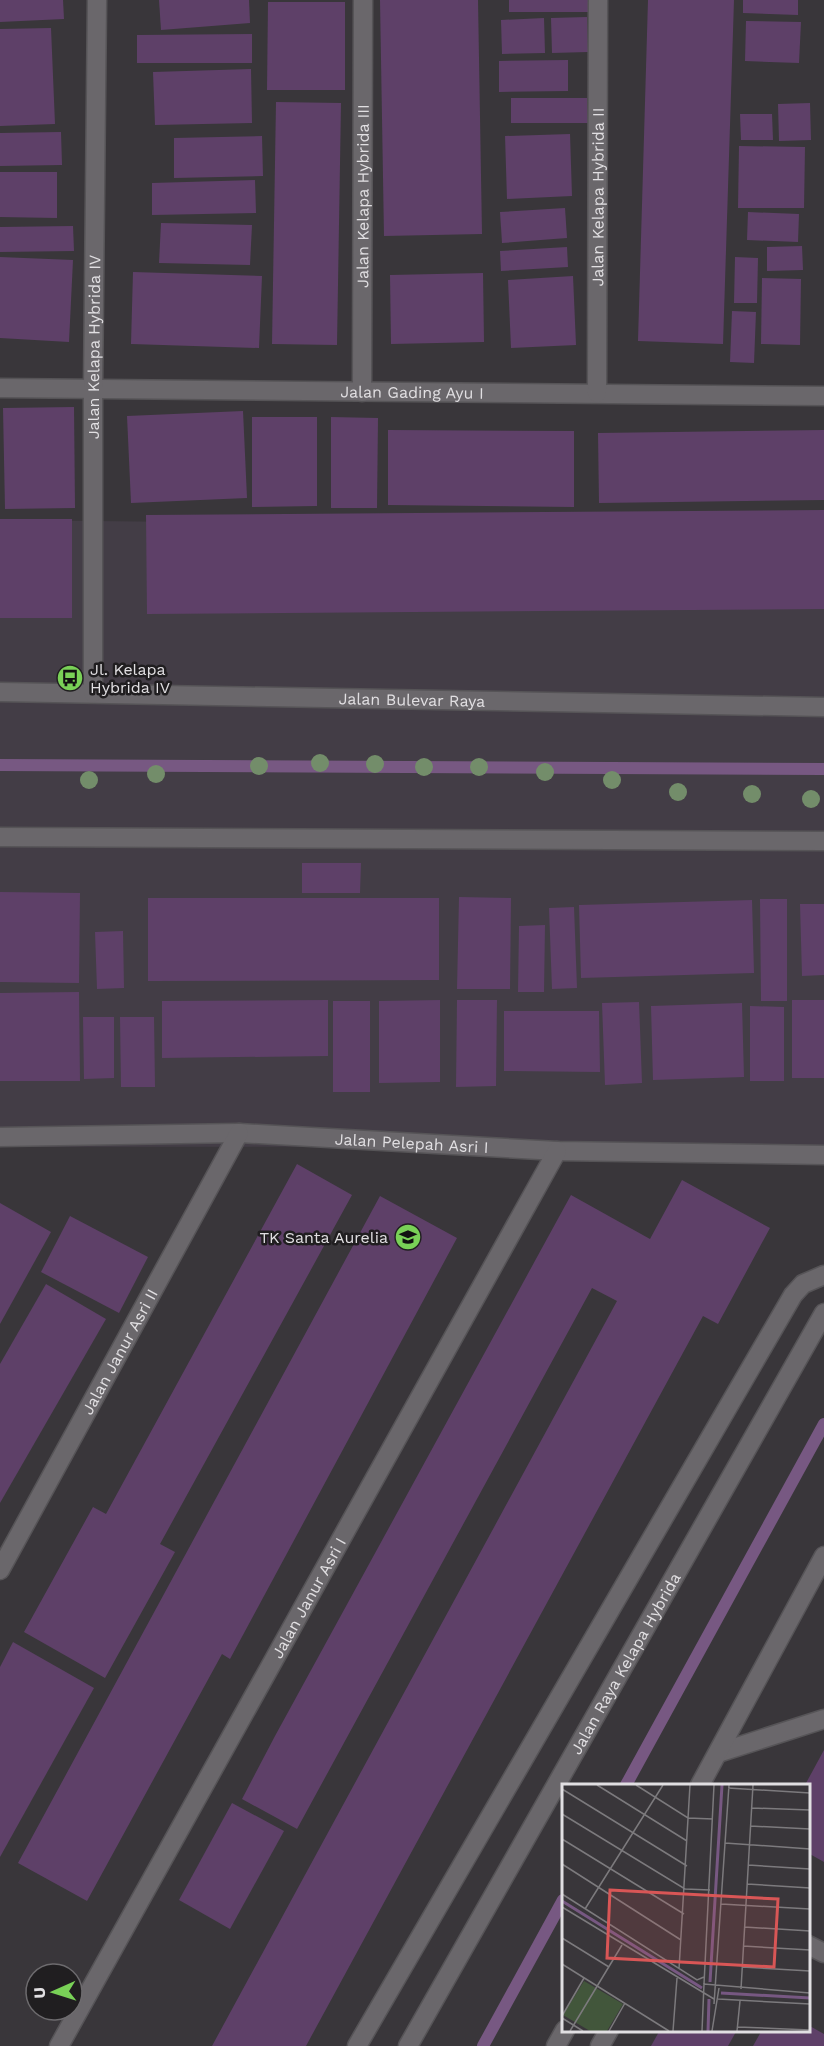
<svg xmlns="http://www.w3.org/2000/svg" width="824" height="2046" font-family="'Work Sans',sans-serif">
<rect width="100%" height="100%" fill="#39363a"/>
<path fill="#433d46" d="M0 520 824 529V1146L0 1147Z"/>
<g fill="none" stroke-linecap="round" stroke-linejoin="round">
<g stroke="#775882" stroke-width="12">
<path d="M0 765 824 769"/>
<path d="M626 1785 824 1424"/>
<path d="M483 2046 563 1900"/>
</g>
</g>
<g fill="#5e4068">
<path d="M0 0H63L64 19 0 22Z"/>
<path d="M159 0H249L250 23 161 30Z"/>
<path d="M380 0H478L482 234 384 236Z"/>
<rect x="509" y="0" width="84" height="12"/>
<path d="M648 0H734L723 344 638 341Z"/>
<path d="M743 0H798V15L743 13Z"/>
<path d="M268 2H345V90H267Z"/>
<path d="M587 17 588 52 552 53 551 18Z"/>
<path d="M544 18 545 53 502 54 501 20Z"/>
<path d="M746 21 801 22 799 63 745 61Z"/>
<path d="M51 28 55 124 0 126V29Z"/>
<path d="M252 34V63H137V35Z"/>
<path d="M568 60V91L499 92V61Z"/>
<path d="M251 69 252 123 155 125 153 72Z"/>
<path d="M511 98H587L588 123H511Z"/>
<path d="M276 102 341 103 337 345 272 344Z"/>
<path d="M810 103 811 140 779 141 778 104Z"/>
<path d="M740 114H772L773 140H741Z"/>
<path d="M61 132 62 165 0 166V133Z"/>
<path d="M570 134 572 196 507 199 505 136Z"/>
<path d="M262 136 263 176 174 178V138Z"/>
<path d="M739 146 805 147 804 208H738Z"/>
<path d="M0 172H57V218L0 217Z"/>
<path d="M255 180 256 213 152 215V183Z"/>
<path d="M565 208 567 238 502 243 500 212Z"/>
<path d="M748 212 799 214 798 242 747 240Z"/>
<path d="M161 223 252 225 250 265 159 263Z"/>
<path d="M73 226 74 251 0 252V227Z"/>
<path d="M802 246 803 270 767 271V247Z"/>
<path d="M567 247 568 267 501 271 500 251Z"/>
<path d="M0 257 73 260 69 342 0 338Z"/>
<path d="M735 257 758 258 757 303H734Z"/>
<path d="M133 272 262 276 259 348 131 344Z"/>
<path d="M483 273 484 342 391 344 390 275Z"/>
<path d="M573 276 576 345 511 348 508 280Z"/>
<path d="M762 278 801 279 800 345 761 344Z"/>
<path d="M732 311 756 312 754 363 730 362Z"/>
<path d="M74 407 75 508 5 509 3 408Z"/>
<path d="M243 411 247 498 131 503 127 416Z"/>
<path d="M252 417H317V506L252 507Z"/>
<path d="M331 417 378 418 377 508H331Z"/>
<path d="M388 430 574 431V507L388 505Z"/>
<path d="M824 430V500L599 503 598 433Z"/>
<path d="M824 510V609L147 614 146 515Z"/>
<rect x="0" y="519" width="72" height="99"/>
<path d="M302 863H361L360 893H302Z"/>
<path d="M0 892 80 893 79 983 0 982Z"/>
<path d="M459 897 511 898 510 989H457Z"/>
<path d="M148 898H439V980L148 981Z"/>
<path d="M760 899H787V1001H761Z"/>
<path d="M752 900 754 973 581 978 579 905Z"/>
<path d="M800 904H824V975L802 976Z"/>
<path d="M574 907 577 988 552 989 549 908Z"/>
<path d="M545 925 544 992H518L519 926Z"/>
<path d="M123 931 124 988 97 989 95 932Z"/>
<path d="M79 992 80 1081H0V993Z"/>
<path d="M328 1000V1056L162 1058V1001Z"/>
<path d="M440 1000V1082L379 1083V1001Z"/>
<path d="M457 1000H497L496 1086 456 1087Z"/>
<rect x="792" y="1000" width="32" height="78"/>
<rect x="333" y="1001" width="37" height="91"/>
<path d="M639 1002 642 1083 605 1085 602 1003Z"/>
<path d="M742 1003 744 1077 653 1080 651 1006Z"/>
<path d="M750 1006 784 1007V1081H750Z"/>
<path d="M504 1011H599L600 1072 504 1071Z"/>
<path d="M83 1017H114V1078L84 1079Z"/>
<path d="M120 1017H154L155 1087H121Z"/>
<path d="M297 1164 352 1195 160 1544 175 1552 105 1678 24 1632 93 1507 106 1514Z"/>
<path d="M682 1180 770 1228 718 1324 703 1316 306 2046H212L617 1301 592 1288 297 1829 242 1799 275 1736 571 1195 650 1239Z"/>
<path d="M380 1196 457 1238 230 1659 222 1654 87 1901 18 1863Z"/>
<path d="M0 1203 51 1232 0 1324Z"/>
<path d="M70 1216 148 1257 119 1313 41 1272Z"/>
<path d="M46 1284 106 1319 0 1503V1364Z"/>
<path d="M13 1642 94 1688 0 1857V1667Z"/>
<path d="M824 1750V1862L808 1853V1785H805Z"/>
<path d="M232 1803 284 1831 230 1929 179 1900Z"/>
<path d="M808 2025 824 2034V2046H753L762 2030H808Z"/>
<path d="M660 2030H737L728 2046H651Z"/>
</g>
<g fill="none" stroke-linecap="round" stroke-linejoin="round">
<defs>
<g id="minor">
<path id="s1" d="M0 388 824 396"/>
<path id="s2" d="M362 392 363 0"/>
<path id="s3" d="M597 393 598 0"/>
<path id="s4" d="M0 692 824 707"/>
<path id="s5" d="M93 693V389L97 0"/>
<path d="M0 837 824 841"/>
<path id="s6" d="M0 1137 239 1133 557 1151 824 1155"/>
<path id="s7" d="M0 1570 239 1133"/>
<path d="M718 1753 824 1719"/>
<path d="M700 1785 824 1556"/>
<path d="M808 1945 824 1953"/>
<path id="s8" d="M59 2046 557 1151"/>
<path d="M357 2046 793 1295 803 1284 824 1275"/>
<path id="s9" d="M408 2046 824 1313"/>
<path d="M556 2046 565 2030"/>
<path d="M600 2046 609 2030"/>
</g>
</defs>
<use href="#minor" stroke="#565457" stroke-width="21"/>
<use href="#minor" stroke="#6a676b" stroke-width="18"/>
</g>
<g fill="#738d6a">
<circle cx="320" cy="763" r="9"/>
<circle cx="375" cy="764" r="9"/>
<circle cx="259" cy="766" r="9"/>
<circle cx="424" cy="767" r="9"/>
<circle cx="479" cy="767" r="9"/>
<circle cx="545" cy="772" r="9"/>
<circle cx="156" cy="774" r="9"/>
<circle cx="89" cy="780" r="9"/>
<circle cx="612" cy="780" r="9"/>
<circle cx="678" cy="792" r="9"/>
<circle cx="752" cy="794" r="9"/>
<circle cx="811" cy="799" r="9"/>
</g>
<defs>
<symbol id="bus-disc" viewBox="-11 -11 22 22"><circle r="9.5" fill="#79d157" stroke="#201e20"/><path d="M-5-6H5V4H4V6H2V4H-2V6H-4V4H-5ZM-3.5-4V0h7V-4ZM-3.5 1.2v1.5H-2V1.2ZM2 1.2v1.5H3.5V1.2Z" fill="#111"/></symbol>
<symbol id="school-disc" viewBox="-11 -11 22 22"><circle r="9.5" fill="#79d157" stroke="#201e20"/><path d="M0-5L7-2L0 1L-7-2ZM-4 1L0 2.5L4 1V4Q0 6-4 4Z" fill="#111"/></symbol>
</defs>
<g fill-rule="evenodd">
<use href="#bus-disc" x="55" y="663" width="30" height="30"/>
<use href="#school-disc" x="393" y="1222" width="30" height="30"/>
</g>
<g text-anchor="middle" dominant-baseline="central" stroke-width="5" stroke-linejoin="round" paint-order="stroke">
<g font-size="16" fill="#e1dfe2" stroke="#201e20">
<text stroke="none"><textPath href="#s2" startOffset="196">Jalan Kelapa Hybrida III</textPath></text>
<text stroke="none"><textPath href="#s3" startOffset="196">Jalan Kelapa Hybrida II</textPath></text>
<text stroke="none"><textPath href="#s5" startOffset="346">Jalan Kelapa Hybrida IV</textPath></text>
<text stroke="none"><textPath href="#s1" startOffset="412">Jalan Gading Ayu I</textPath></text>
<text stroke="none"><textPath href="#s4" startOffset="412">Jalan Bulevar Raya</textPath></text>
<text stroke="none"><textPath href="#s6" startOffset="412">Jalan Pelepah Asri I</textPath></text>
<text stroke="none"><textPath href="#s7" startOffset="249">Jalan Janur Asri II</textPath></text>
<text stroke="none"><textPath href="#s8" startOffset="513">Jalan Janur Asri I</textPath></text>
<text stroke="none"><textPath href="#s9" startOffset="440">Jalan Raya Kelapa Hybrida</textPath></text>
</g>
<g font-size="16" fill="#e1dfe2" stroke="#201e20" text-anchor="start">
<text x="90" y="669">Jl. Kelapa<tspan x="90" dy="18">Hybrida IV</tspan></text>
<text x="388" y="1237" text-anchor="end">TK Santa Aurelia</text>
</g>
</g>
<g transform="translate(562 1784)">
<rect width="248" height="248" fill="#39363a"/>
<path d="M22 197 61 220 45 247H28L1 231Z" fill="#42563b"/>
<path fill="none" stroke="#775882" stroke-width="3" d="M0 117 140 204M148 198 160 1M159 209 248 214M146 247 147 215"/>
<path fill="none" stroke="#7c7a7d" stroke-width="1.5" d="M35 1 125 57M74 1 126 34 151 35M166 4 248 9M0 5 125 82M190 24 248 26M0 30 123 105 148 106M188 42 248 45M0 55 122 130M163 59 248 65M0 80 119 156M186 81 248 85M185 100 248 104M0 110 135 196 142 193M159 120 248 125M0 123 152 215M23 125 101 1M182 143 248 147M0 154 47 183M181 162 248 166M0 180 107 247M180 183 248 187M117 185 128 1M142 200 152 1M179 205 191 1M156 215 248 220M152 220 167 1M0 232 22 194M0 234 21 247M176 243 248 246M8 247 60 161M47 247 63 219M111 247 115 194M140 247 142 200 248 209M150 247 157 204M175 247 178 217"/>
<path fill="#d95656" fill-opacity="0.15" stroke="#d95656" stroke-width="3" d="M48 106 216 115 212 183 45 174Z"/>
<rect width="248" height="248" fill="none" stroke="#e1dfe2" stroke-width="3"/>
</g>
<g transform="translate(54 1992) rotate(267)"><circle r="28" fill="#201e20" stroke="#6d6b6e" stroke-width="1.5"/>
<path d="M0-4.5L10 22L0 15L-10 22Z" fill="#79d157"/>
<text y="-9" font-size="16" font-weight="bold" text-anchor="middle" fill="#e1dfe2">U</text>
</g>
</svg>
